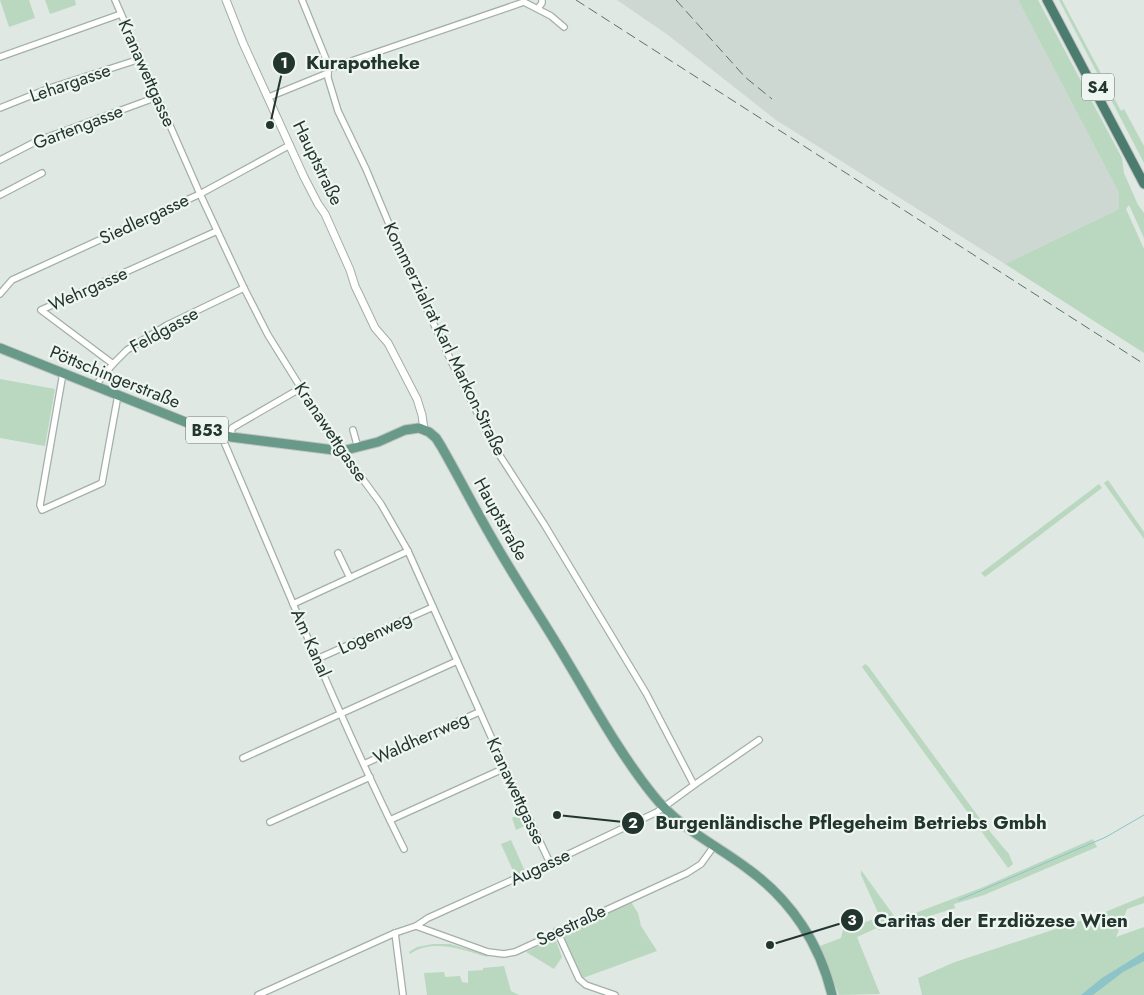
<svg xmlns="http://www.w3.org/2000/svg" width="1144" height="995" font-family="Jost,sans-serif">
<rect width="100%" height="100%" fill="#dfe8e3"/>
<path fill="#cdd8d2" d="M617 0H1018L1119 193V209L1005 264 776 120 668 35Z"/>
<g fill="#bad8bf">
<path d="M0 0H29L35 18 9 27Z"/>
<path d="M45 0H75L76 5 50 14Z"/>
<path d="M1018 0H1038L1122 158 1124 173 1138 205 1144 213V238L1129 205 1126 209 1144 249V353L1005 264 1119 209V193Z"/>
<path d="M1059 0H1062L1121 111 1124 109 1144 146V163Z"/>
<path d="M0 379 55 389 45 446 0 438Z"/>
<path d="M1108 480 1144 532V539L1104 483Z"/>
<path d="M1099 484 1102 488 985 577 981 573Z"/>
<path d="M865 664 868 666 986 827 1009 854 1013 864 1008 868 862 667Z"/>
<path d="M523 812 529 824 516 830 512 818Z"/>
<path d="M1093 839 1097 847 984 895 954 904 955 908 901 925 879 930 877 928 857 937 880 994 839 995 820 946 841 938 843 930 880 917 861 875V870L897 920 981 888Z"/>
<path d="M511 840 525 871 515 875 501 844Z"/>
<path d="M1144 896V903L1127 909 1116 937 1144 927V995H922L918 978 955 962 1098 915Z"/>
<path d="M631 902 638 913 641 926 657 951 583 978 562 937 566 933Z"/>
<path d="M555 938 562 957 554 969 526 952Z"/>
<path d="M433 944H450L487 955V957C463 950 433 938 410 954L409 952 417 947Z"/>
<path d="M504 966 511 991 519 995H427L424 973 444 972 445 977 460 976 462 982 468 983V971L483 970V968Z"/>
</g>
<path fill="#8cc4c8" d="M1144 952V961L1123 972 1093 995H1081L1102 978Z"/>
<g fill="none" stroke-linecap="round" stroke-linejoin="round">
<path stroke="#8cc4c8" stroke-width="1" d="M959 900 1106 837 1144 815"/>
<defs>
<g id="minor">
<path d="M115 0 200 194 244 288 268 335 301 388 342 451 381 504 408 551 505 768 550 863"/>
<path d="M538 8 542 3V0"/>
<path d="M0 57 121 14"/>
<path d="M328 69 524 2 551 16 564 27"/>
<path d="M269 97 328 73"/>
<path d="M0 108 50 88 140 59"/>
<path d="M0 160 37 141 157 97"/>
<path d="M0 195 42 173"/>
<path d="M0 294 12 280 200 194 290 145"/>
<path d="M113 364 41 310 217 231"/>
<path d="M63 373 40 505 42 510 102 483 118 395"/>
<path d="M95 386 113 364 127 350 167 325 244 288"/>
<path d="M353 430 358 448"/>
<path d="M221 435C281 573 337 714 404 849"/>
<path d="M231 437 232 428 301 388"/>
<path d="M338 553 350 578"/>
<path d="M293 604 408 551"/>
<path d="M317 659 433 607"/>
<path d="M243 758 457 661"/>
<path d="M364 764 479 712"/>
<path d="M694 785 759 740"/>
<path d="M390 820 505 768"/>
<path d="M270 822 370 777"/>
<path d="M416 926 488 952 504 954 515 952 687 873 701 864 714 846"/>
<path d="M557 931 579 979 586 985 615 995"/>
<path d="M395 933 403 995"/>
<path d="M258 995 395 933 416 926 428 918 550 863 657 812 694 785 646 693 544 524 495 448 453 365 407 267 366 169 338 111 328 78V64L302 0"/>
</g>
<path id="tertiary" d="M226 0 243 43 304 177 318 204 325 214 350 270 355 286 375 328 388 343 417 399 422 415 424 429"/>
<path id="primary" d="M0 348 203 429 231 437 342 451 378 442 405 430 419 428 429 432 436 438 441 446C460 479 477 513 496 545 519 585 544 622 567 661 594 706 620 754 653 795 680 829 715 844 748 869 791 900 820 944 832 995"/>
<path id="trunk" d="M1047 0 1144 184"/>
</defs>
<use href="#minor" stroke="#a3afa9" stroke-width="8"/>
<use href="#tertiary" stroke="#a3afa9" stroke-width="9"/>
<use href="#primary" stroke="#bdc3c1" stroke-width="11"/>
<use href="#trunk" stroke="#bdc3c1" stroke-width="11"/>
<use href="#minor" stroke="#fff" stroke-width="5.5"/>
<use href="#tertiary" stroke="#fff" stroke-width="7"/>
<use href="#primary" stroke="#689989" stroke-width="9"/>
<use href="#trunk" stroke="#4c7c6e" stroke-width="9"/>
<g stroke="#5c726a" stroke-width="1" stroke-dasharray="10 5" stroke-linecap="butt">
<path d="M576 0 1144 364"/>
<path d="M676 0 745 77 772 99"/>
</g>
</g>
<g text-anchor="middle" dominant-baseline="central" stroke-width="4.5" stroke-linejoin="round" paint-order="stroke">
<g fill="#eff6f2" stroke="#60706a" stroke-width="1">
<rect x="1082" y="73.5" width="32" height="27" rx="4"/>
<rect x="186" y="416.5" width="42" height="27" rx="4"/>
</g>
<g font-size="16" font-weight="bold" fill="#22362f">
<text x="1098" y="87">S4</text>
<text x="207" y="430">B53</text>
</g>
<g font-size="18" fill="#22362f" stroke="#eff6f2">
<text transform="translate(147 73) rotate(66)">Kranawettgasse</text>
<text transform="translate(70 83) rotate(-19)">Lehargasse</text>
<text transform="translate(78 127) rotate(-21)">Gartengasse</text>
<text transform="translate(318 163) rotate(64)">Hauptstraße</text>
<text transform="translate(144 219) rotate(-25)">Siedlergasse</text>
<text transform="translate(88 289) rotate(-24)">Wehrgasse</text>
<text transform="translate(164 330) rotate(-29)">Feldgasse</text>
<text transform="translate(445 339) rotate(64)">Kommerzialrat Karl Markon-Straße</text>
<text transform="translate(115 377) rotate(22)">Pöttschingerstraße</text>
<text transform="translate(331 432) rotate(56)">Kranawettgasse</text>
<text transform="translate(501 519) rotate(61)">Hauptstraße</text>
<text transform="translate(375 633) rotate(-24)">Logenweg</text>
<text transform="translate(311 643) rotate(66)">Am Kanal</text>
<text transform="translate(421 738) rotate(-24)">Waldherrweg</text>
<text transform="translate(516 791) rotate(65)">Kranawettgasse</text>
<text transform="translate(540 867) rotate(-25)">Augasse</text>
<text transform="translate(571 925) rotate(-25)">Seestraße</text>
</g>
</g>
<path fill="none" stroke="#22362f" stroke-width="2" d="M270 125L284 63M557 815L633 823M770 945L852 920"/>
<g fill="#22362f" stroke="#eff6f2" stroke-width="2">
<circle cx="270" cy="125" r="5"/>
<circle cx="557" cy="815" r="5"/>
<circle cx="770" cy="945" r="5"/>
<circle cx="284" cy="63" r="12"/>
<circle cx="633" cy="823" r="12"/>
<circle cx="852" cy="920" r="12"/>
</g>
<g font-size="15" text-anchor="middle" font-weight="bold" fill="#fff">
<text x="284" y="68">1</text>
<text x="633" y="828">2</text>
<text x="852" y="925">3</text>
</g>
<g font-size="19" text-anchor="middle" font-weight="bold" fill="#22362f" stroke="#eff6f2" stroke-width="4.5" stroke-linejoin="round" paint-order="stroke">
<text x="363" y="69">Kurapotheke</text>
<text x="851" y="829">Burgenländische Pflegeheim Betriebs Gmbh</text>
<text x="1001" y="927">Caritas der Erzdiözese Wien</text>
</g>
</svg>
